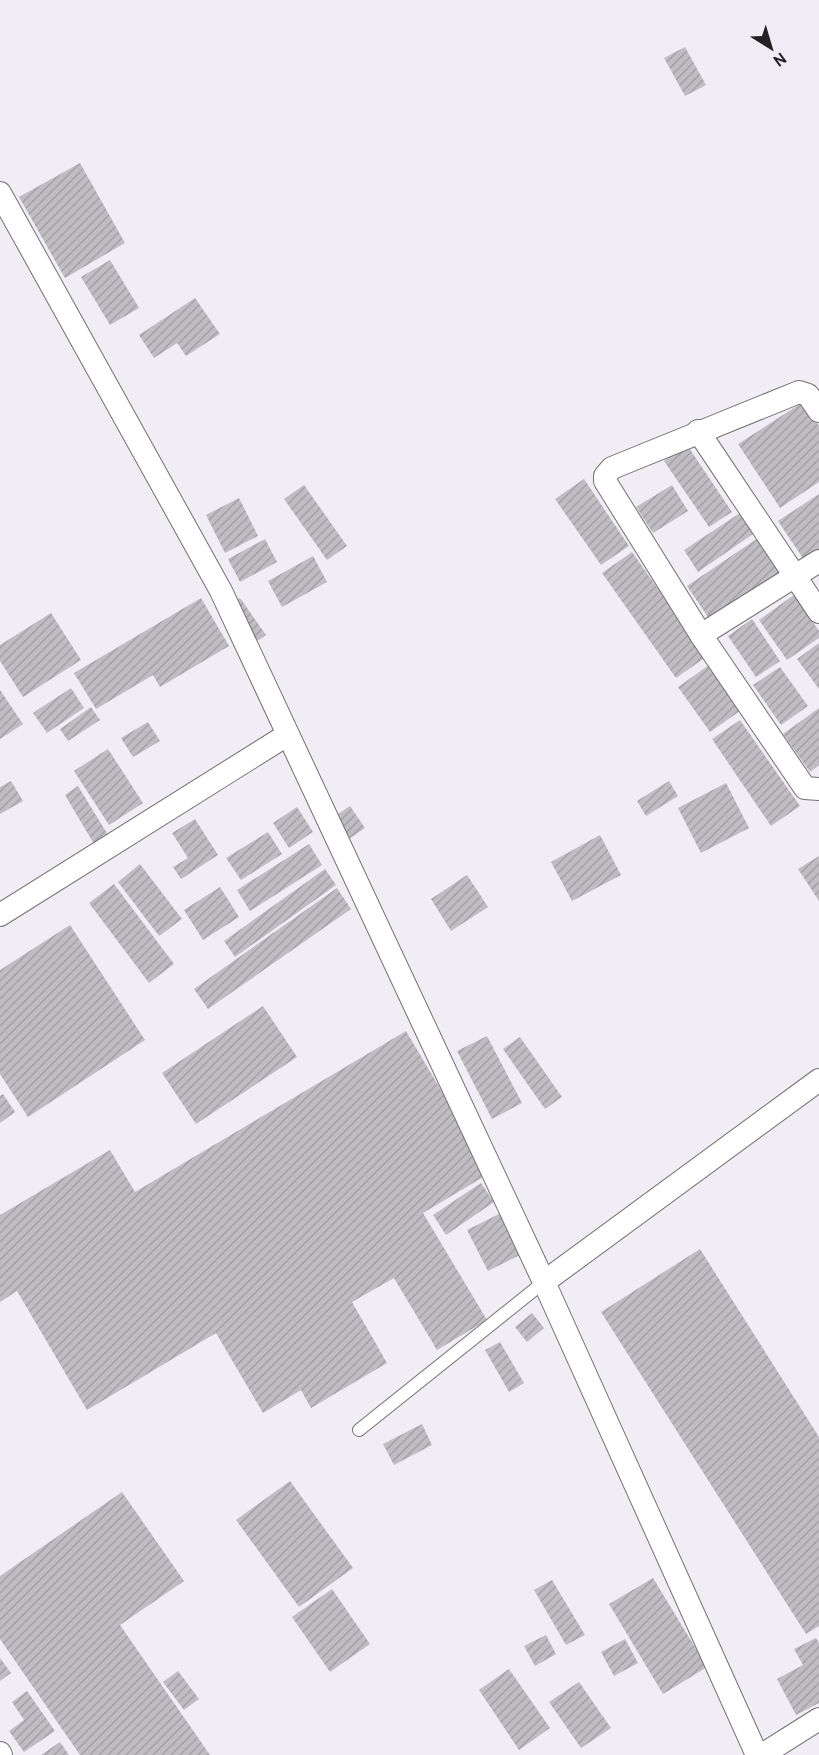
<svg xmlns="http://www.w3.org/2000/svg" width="819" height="1755" font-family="Cabin,sans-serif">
<defs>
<pattern id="building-hatch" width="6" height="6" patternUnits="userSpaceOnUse" patternTransform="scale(1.5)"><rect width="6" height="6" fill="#bfbcc2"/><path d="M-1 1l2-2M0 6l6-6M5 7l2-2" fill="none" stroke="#a4a1a6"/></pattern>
</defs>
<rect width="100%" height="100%" fill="#f1edf4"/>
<g fill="url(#building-hatch)">
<path d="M685 47 706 85 685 96 664 58Z"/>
<path d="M80 163 125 243 65 278 19 197Z"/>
<path d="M110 260 139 308 110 325 81 277Z"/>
<path d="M195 298 220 334 186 356 177 343 154 358 139 335Z"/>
<path d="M803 402 819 426V482L780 508 738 444Z"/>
<path d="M687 445 732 512 709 527 664 461Z"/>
<path d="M584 479 629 546 601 565 555 499Z"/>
<path d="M304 485 347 546 327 560 284 499Z"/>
<path d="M672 485 688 511 653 533 636 507Z"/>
<path d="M819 494V555L806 563 778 521Z"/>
<path d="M239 498 258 536 225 553 206 515Z"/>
<path d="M740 513 753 534 698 572 684 550Z"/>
<path d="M758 538 781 572 710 620 687 586Z"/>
<path d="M265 539 277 562 240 582 228 559Z"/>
<path d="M632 552 706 657 676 678 602 573Z"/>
<path d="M313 556 327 582 282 607 268 581Z"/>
<path d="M794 595 819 631V638L787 660 759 620Z"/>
<path d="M201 598 229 646 160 687 153 675 96 709 74 673Z"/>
<path d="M240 598 266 635 257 641 231 604Z"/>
<path d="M51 613 81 660 23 697 0 661V645Z"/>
<path d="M752 619 780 661 756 677 728 636Z"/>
<path d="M819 643V689L797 659Z"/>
<path d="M709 665 740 711 710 732 678 687Z"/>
<path d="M780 667 808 706 781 725 753 685Z"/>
<path d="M71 688 84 708 47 733 33 713Z"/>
<path d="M0 690 23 724 0 739Z"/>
<path d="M91 707 100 720 68 741 60 729Z"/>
<path d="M819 708V765L810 772 783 734Z"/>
<path d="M740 720 800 806 771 826 712 739Z"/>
<path d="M148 722 160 741 133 757 121 738Z"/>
<path d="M108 749 143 803 109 825 74 771Z"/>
<path d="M11 781 23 801 0 814V787Z"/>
<path d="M669 781 678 796 646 816 637 801Z"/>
<path d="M726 783 749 828 701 853 678 808Z"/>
<path d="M78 786 108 835 94 844 65 795Z"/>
<path d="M350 806 365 828 346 841 331 819Z"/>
<path d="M297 807 313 832 289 848 273 823Z"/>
<path d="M195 819 218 855 181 879 173 867 188 858 172 833Z"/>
<path d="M268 832 282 854 241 880 226 858Z"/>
<path d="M600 835 621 875 572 901 551 862Z"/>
<path d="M309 844 322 865 250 911 237 890Z"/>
<path d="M819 856V901L798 869Z"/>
<path d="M140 864 182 919 159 936 118 882Z"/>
<path d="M325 869 336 885 235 957 224 941Z"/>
<path d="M467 875 488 907 451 931 431 899Z"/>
<path d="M114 884 174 964 149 983 89 903Z"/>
<path d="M220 887 239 917 203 940 184 910Z"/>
<path d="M337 888 351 909 208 1009 194 989Z"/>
<path d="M70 925 145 1040 28 1117 0 1074V970Z"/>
<path d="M263 1006 297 1057 196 1124 162 1073Z"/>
<path d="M406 1031 490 1173 423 1213 487 1320 437 1350 394 1278 352 1302 387 1363 311 1408 301 1390 263 1413 216 1333 87 1410 17 1291 0 1302V1215L110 1150 135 1192Z"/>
<path d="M487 1036 522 1103 492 1119 457 1051Z"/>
<path d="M520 1037 562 1097 545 1109 503 1049Z"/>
<path d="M3 1094 15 1112 0 1123V1096Z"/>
<path d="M481 1183 494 1202 446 1235 433 1215Z"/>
<path d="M501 1213 522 1254 488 1271 467 1230Z"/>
<path d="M700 1249 819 1437V1626L806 1634 601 1312Z"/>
<path d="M532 1313 544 1328 527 1342 515 1327Z"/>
<path d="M500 1342 524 1383 509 1392 485 1350Z"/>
<path d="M422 1424 432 1445 394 1465 383 1444Z"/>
<path d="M290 1481 353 1568 299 1607 236 1520Z"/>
<path d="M122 1492 184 1581 120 1625 210 1755H80L0 1639V1576Z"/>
<path d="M653 1578 707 1667 663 1694 609 1604Z"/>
<path d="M552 1580 585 1635 566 1645 534 1590Z"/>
<path d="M332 1589 370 1644 330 1672 292 1617Z"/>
<path d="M546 1635 556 1654 535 1666 524 1646Z"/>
<path d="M816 1638 819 1643V1703L796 1715 777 1679 803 1665 794 1649Z"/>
<path d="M625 1639 638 1663 614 1676 601 1652Z"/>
<path d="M0 1658 11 1673 0 1681Z"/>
<path d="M509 1669 550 1728 519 1750 479 1690Z"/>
<path d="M178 1671 199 1699 184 1710 163 1682Z"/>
<path d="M579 1682 611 1728 581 1748 549 1702Z"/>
<path d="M27 1691 55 1731 24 1752 9 1731 24 1720 12 1702Z"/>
<path d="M60 1742 69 1755H41Z"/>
</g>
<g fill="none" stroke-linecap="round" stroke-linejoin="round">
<defs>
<path id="lane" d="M359 1430 544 1282"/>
<g id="street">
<path d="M0 193 221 591 544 1282 757 1755"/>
<path d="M819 411 808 395 799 392 612 468 605 476V481L701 635 819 561"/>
<path d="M698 431 819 612"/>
<path d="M701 635 805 788 819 789"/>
<path d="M0 915 287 735"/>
<path d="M544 1282 819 1080"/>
<path d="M0 1753 1 1755"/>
<path d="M762 1755 819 1719"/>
</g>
</defs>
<use href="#lane" stroke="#726f75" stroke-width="14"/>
<use href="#street" stroke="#726f75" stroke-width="24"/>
<use href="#lane" stroke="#fff" stroke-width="12"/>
<use href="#street" stroke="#fff" stroke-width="22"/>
</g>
<g transform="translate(771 48) rotate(143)" stroke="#f1edf4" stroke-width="4.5" paint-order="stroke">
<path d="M0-4.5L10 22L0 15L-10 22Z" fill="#222023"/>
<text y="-9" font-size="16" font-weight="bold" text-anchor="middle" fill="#222023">N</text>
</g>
</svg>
